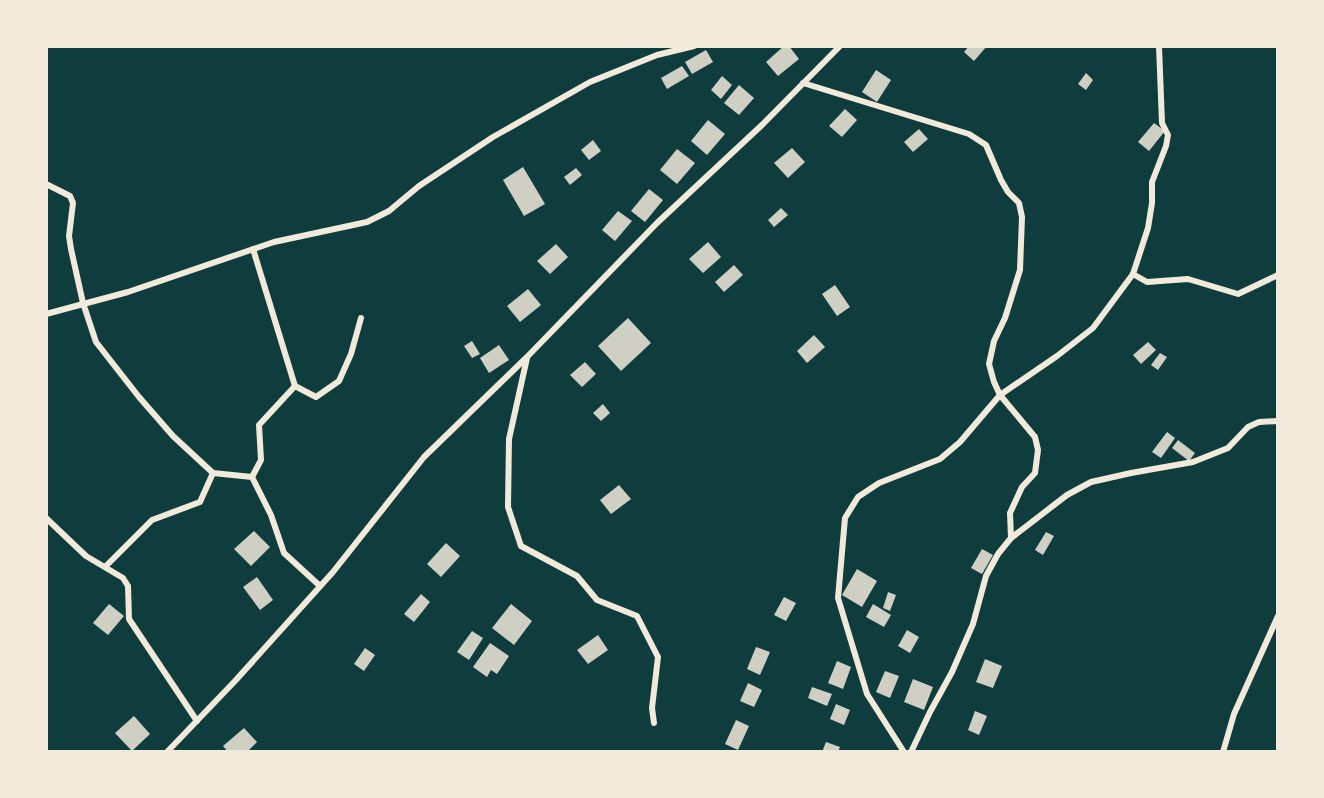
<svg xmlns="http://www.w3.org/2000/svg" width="1324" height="798" font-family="Karla,sans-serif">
<rect width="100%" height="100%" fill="#0f3d3e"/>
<g fill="#cfcfc3">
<path d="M784 46H789L799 59 778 76 766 62Z"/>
<path d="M969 46H987L974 61 964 52Z"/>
<path d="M706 50 713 62 692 74 685 62Z"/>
<path d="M682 66 689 76 667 89 661 78Z"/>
<path d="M876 70 891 80 877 102 862 92Z"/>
<path d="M1086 73 1093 80 1086 90 1078 84Z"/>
<path d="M722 76 732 85 721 99 711 90Z"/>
<path d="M739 85 754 98 739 115 724 103Z"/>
<path d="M845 109 857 120 842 137 829 126Z"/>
<path d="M708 120 725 134 707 155 691 141Z"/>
<path d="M1154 123 1165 131 1149 151 1138 142Z"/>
<path d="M919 129 928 139 913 152 904 142Z"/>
<path d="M593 140 601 151 589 160 581 150Z"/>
<path d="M792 148 805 162 788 178 774 163Z"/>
<path d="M677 149 695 163 677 184 660 170Z"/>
<path d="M523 167 545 204 524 216 503 180Z"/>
<path d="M576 168 582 175 570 185 564 177Z"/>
<path d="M649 189 663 200 645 222 631 211Z"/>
<path d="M781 208 788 215 774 227 768 220Z"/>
<path d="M618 211 632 221 615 241 602 230Z"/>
<path d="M708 242 721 257 703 273 689 259Z"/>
<path d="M556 244 568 257 550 274 537 261Z"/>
<path d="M734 265 743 275 724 292 715 282Z"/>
<path d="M835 285 850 307 837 316 822 294Z"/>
<path d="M528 289 541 305 520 322 507 306Z"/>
<path d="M628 318 651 343 621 371 598 346Z"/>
<path d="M814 335 825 347 807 363 797 351Z"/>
<path d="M472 341 480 354 472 358 464 346Z"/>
<path d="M1148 342 1156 350 1141 364 1133 355Z"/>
<path d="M499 345 509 360 489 373 480 358Z"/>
<path d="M1160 353 1167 357 1158 370 1151 365Z"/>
<path d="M585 362 596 374 582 387 570 375Z"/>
<path d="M603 404 610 413 601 421 593 413Z"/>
<path d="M1167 432 1175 438 1161 458 1152 452Z"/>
<path d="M1178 440 1195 453 1189 461 1172 448Z"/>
<path d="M619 485 631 499 611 514 600 500Z"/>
<path d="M254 531 270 547 251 566 234 549Z"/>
<path d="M1046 532 1054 536 1043 555 1035 550Z"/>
<path d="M446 543 460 556 441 577 427 564Z"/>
<path d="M982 549 993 555 982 574 971 568Z"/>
<path d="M857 569 877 581 862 607 842 595Z"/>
<path d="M257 577 273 600 260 610 243 587Z"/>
<path d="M888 592 896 595 890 611 883 608Z"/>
<path d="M421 594 430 602 414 622 404 614Z"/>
<path d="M784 597 796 603 786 621 774 615Z"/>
<path d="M109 604 124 616 108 635 93 623Z"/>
<path d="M511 604 532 621 514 645 492 628Z"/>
<path d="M873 604 891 615 884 627 866 617Z"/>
<path d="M907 630 919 637 910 653 898 646Z"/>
<path d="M472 631 483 638 469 660 457 652Z"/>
<path d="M598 635 608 650 588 664 577 650Z"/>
<path d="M490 643 509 656 497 674 491 670 487 677 473 667Z"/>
<path d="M756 647 770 652 760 675 747 669Z"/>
<path d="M365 648 375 655 364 671 354 664Z"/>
<path d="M985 659 1002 666 993 688 976 682Z"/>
<path d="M837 661 851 667 843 689 828 683Z"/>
<path d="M885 671 899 676 890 698 876 692Z"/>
<path d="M913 679 933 687 924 710 904 702Z"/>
<path d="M748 683 762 690 754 707 740 701Z"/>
<path d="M812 687 832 694 827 706 808 698Z"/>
<path d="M836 704 850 710 844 725 830 719Z"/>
<path d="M975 711 987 716 979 735 968 730Z"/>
<path d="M134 716 150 734 132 751 115 733Z"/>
<path d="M736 720 749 726 738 750 725 744Z"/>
<path d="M244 728 257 742 247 752H228L223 746Z"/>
<path d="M826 742 840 747 838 752H822Z"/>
</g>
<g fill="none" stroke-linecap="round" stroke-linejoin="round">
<g stroke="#f1e9da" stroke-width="6">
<path d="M803 83 969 134 986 145 1001 180 1008 192 1019 203 1022 217 1020 270 1005 318 994 341 989 364 994 382 1000 395 1035 437 1038 450 1035 473 1022 487 1010 513 1011 538"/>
<path d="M46 184 70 196 73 203 69 236 71 249 83 303 96 342 139 397 173 436 213 473 252 477 271 515 284 553 320 586"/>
<path d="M253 249 295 386 316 397 339 381 351 354 361 318"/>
<path d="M1133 274 1147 282 1188 279 1238 294 1278 275"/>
<path d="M46 314 128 292 274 242 367 222 389 211 419 186 493 137 590 82 657 55 694 46"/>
<path d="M527 358 509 439 508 507 521 546 577 576 597 600 637 616 658 657 652 708 654 723"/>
<path d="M252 477 261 460 259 425 295 386"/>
<path d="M46 518 86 556 123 578 128 586 129 619 197 721"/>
<path d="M106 566 152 520 200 502 213 473"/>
<path d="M167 752 235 681 333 572 424 457 527 357 657 223 763 124 840 46"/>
<path d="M904 752 867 694 838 598 845 518 858 497 879 483 940 459 960 442 1000 395 1057 356 1093 328 1133 274 1148 228 1152 203V182L1166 146 1168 135 1162 123 1159 46"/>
<path d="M911 752 930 712 952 672 973 624 986 576 998 554 1011 538 1067 495 1091 482 1131 473 1193 462 1228 448 1248 427 1259 422 1278 421"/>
<path d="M1223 752 1234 714 1278 616"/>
</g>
</g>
<rect width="1324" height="798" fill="none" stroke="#f1e9da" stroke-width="96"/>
</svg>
